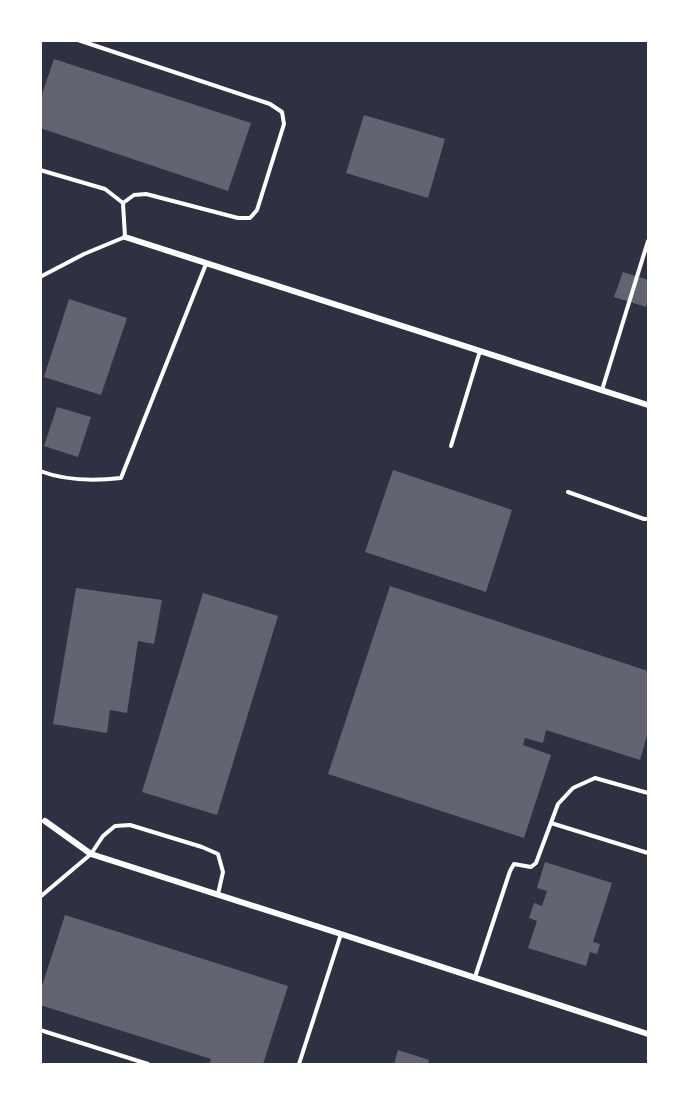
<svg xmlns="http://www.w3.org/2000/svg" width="689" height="1105" font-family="Rubik,sans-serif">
<rect width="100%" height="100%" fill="#2d3142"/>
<g fill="#626471">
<path d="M54 59 251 123 228 191 40 128V100Z"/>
<path d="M364 115 445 139 428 198 346 173Z"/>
<path d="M623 272 648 280V299L646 307 614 297Z"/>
<path d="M69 299 127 318 101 395 44 377Z"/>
<path d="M57 407 91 417 78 457 44 446Z"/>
<path d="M393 470 512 510 486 592 365 552Z"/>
<path d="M390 586 648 671V732L640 760 546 730 543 743 525 738 523 745 551 755 524 838 328 774Z"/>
<path d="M76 588 162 600 154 644 138 641 127 713 110 710 107 733 53 724Z"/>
<path d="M203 593 278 616 217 815 142 792Z"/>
<path d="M545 862 612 883 593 942 600 944 597 954 590 952 586 966 528 948 537 921 529 918 534 903 542 906 547 891 537 888Z"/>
<path d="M65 915 288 986 263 1064H209L211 1059 40 1005V992Z"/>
<path d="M398 1050 429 1060 428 1064H394Z"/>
</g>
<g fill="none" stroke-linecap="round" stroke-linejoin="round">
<g stroke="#fff" stroke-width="4">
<path d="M78 40 270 104 282 112 284 124 257 210 250 218H238L146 194 134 195 123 203"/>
<path d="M40 170 105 189 123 203"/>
<path d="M40 277 84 254 125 237 123 203"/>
<path d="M602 390 648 241"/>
<path d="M451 446 480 351"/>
<path d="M40 471C66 481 94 481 121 478L206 264"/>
<path d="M568 492 644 519H648"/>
<path d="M551 823 648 853"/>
<path d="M40 897 91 854 103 836 115 826 130 825 202 847 218 854 223 872 218 894"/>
<path d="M475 977 510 871 514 864 531 867 536 863 558 804 573 788 595 778 648 793"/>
<path d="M40 1030 148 1064"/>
<path d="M299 1064 341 934"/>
</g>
<g stroke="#fff" stroke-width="6">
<path d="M125 237 648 405"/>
<path d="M45 821 91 854 341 934 648 1034"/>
</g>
</g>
<rect width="689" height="1105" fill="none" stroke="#ffffff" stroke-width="84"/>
</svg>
